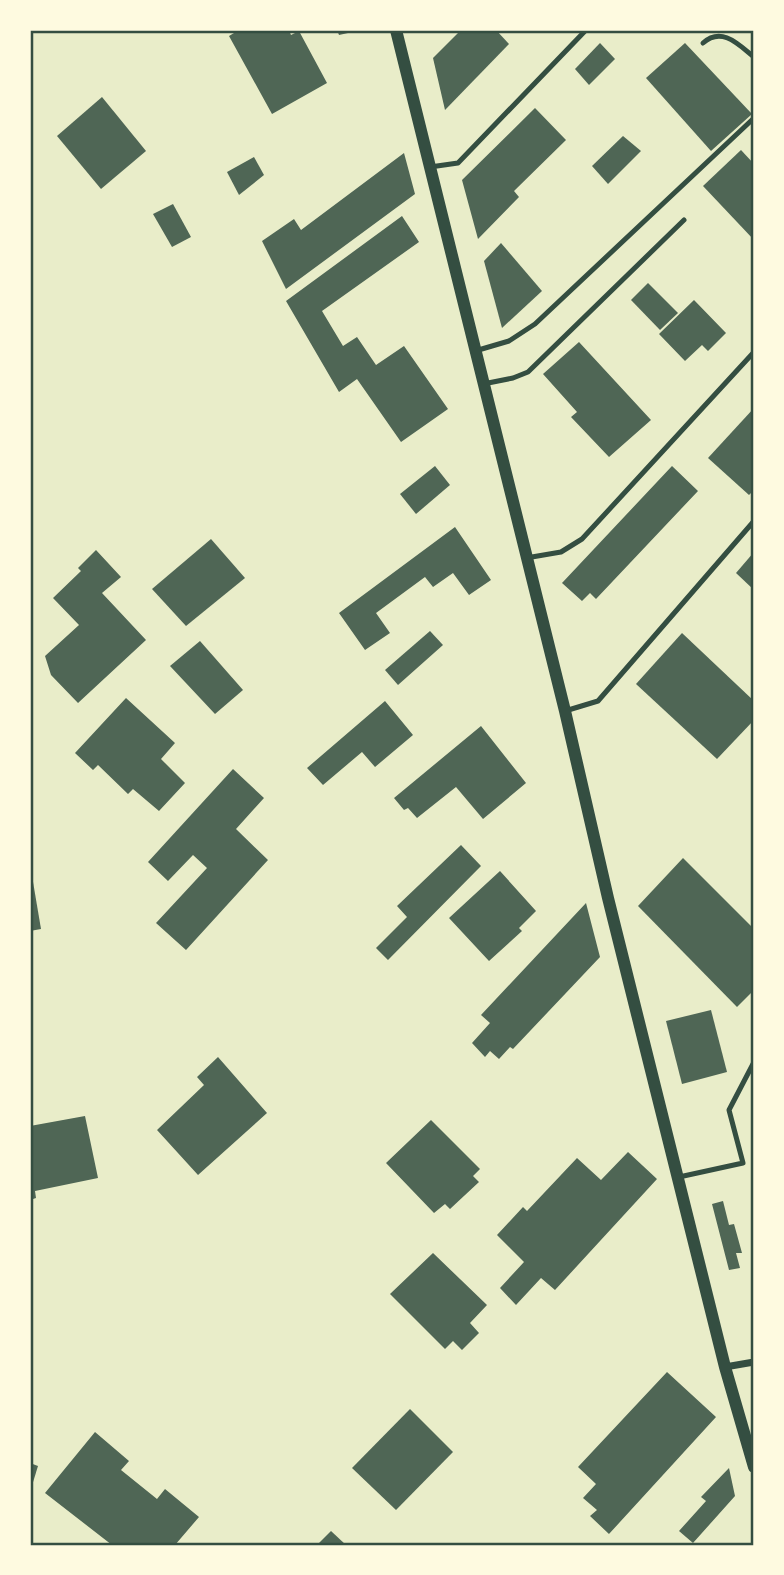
<svg xmlns="http://www.w3.org/2000/svg" width="784" height="1575" font-family="'Public Sans',sans-serif">
<rect width="100%" height="100%" fill="#e9edc9"/>
<g fill="#4f6655">
<path d="M239 30H289L291 35 299 31 327 83 272 114 229 36Z"/>
<path d="M337 30H357V31L339 35Z"/>
<path d="M461 30H496L509 44 445 110 433 58Z"/>
<path d="M600 43 615 59 589 85 575 69Z"/>
<path d="M685 43 752 114 711 151 646 78Z"/>
<path d="M102 97 146 151 101 189 57 136Z"/>
<path d="M535 108 566 140 514 191 519 197 478 239 462 180Z"/>
<path d="M623 136 641 151 608 184 592 166Z"/>
<path d="M741 150 754 164V240L703 186Z"/>
<path d="M404 153 415 194 286 289 262 241 294 219 301 230Z"/>
<path d="M254 157 264 175 239 195 227 172Z"/>
<path d="M173 204 191 237 172 247 153 214Z"/>
<path d="M402 216 419 242 322 311 343 346 357 337 376 365 404 346 448 409 401 442 357 379 339 392 286 301Z"/>
<path d="M501 243 542 291 502 328 484 261Z"/>
<path d="M648 283 678 313 660 330 631 300Z"/>
<path d="M694 300 726 333 708 351 702 345 685 361 659 334Z"/>
<path d="M579 342 651 420 609 457 571 417 577 412 543 374Z"/>
<path d="M754 408V490L749 495 708 458Z"/>
<path d="M435 466 450 485 416 514 400 494Z"/>
<path d="M672 466 698 491 596 599 590 593 582 601 562 583Z"/>
<path d="M455 527 491 580 469 595 453 573 433 587 425 577 376 613 390 633 365 650 339 613Z"/>
<path d="M211 539 245 578 186 626 152 589Z"/>
<path d="M96 550 121 577 102 593 146 640 78 703 51 675 45 656 79 625 53 598 81 571 78 568Z"/>
<path d="M754 552V590L736 573Z"/>
<path d="M430 631 443 645 398 685 385 670Z"/>
<path d="M682 633 754 701V720L717 759 636 684Z"/>
<path d="M200 641 243 690 215 714 170 666Z"/>
<path d="M126 698 175 743 161 759 185 783 159 811 133 789 128 794 98 765 93 770 75 753Z"/>
<path d="M385 701 413 735 375 767 362 752 323 785 307 768Z"/>
<path d="M481 726 526 783 483 819 456 787 417 818 408 808 404 810 394 798Z"/>
<path d="M233 769 264 798 236 829 268 860 186 950 156 923 207 868 193 855 168 881 148 862Z"/>
<path d="M461 845 481 866 388 960 376 948 407 917 397 906Z"/>
<path d="M683 858 754 929V990L737 1007 638 906Z"/>
<path d="M31 870 41 929 30 931V871Z"/>
<path d="M500 871 536 911 519 928 522 931 489 961 449 918Z"/>
<path d="M586 903 600 957 513 1049 510 1047 499 1059 490 1051 485 1057 472 1043 490 1023 481 1015Z"/>
<path d="M711 1010 727 1072 682 1084 666 1021Z"/>
<path d="M218 1057 267 1113 198 1175 157 1130 204 1085 197 1077Z"/>
<path d="M85 1116 98 1178 35 1191 36 1198 30 1200V1126Z"/>
<path d="M431 1120 480 1169 473 1176 479 1182 450 1209 445 1204 434 1213 386 1163Z"/>
<path d="M628 1152 657 1179 555 1290 541 1278 516 1305 500 1288 524 1262 497 1235 523 1207 527 1211 577 1158 601 1180Z"/>
<path d="M723 1201 729 1225 734 1224 742 1253H736L740 1268 729 1270 712 1204Z"/>
<path d="M433 1253 487 1305 470 1323 479 1333 462 1350 453 1341 445 1349 390 1294Z"/>
<path d="M667 1372 716 1417 609 1534 590 1516 597 1510 583 1498 596 1484 578 1467Z"/>
<path d="M410 1409 453 1452 396 1510 352 1468Z"/>
<path d="M95 1432 129 1461 121 1470 157 1499 165 1489 199 1517 175 1545H112L45 1493Z"/>
<path d="M30 1463 38 1466 30 1492Z"/>
<path d="M729 1468 735 1496 693 1543 679 1531 706 1501 701 1497Z"/>
<path d="M331 1531 346 1545H317Z"/>
</g>
<g fill="none" stroke-linecap="round" stroke-linejoin="round">
<g stroke="#344e41" stroke-width="5">
<path d="M703 43C722 26 739 45 754 57"/>
<path d="M430 167 458 163 586 30"/>
<path d="M475 351 509 341 535 324 754 118"/>
<path d="M483 384 513 378 528 372 684 220"/>
<path d="M526 558 561 552 582 539 754 352"/>
<path d="M565 711 598 701 754 521"/>
<path d="M679 1177 743 1163 729 1110 754 1062"/>
</g>
<path stroke="#344e41" stroke-width="7" d="M725 1367 754 1362"/>
<path stroke="#344e41" stroke-width="12" d="M396 30 565 711 608 898 725 1367 754 1467"/>
</g>
<rect width="784" height="1575" fill="none" stroke="#fefae0" stroke-width="63"/>
<rect x="32" y="32" width="720" height="1512" fill="none" stroke="#344e41" stroke-width="2.5"/>
</svg>
